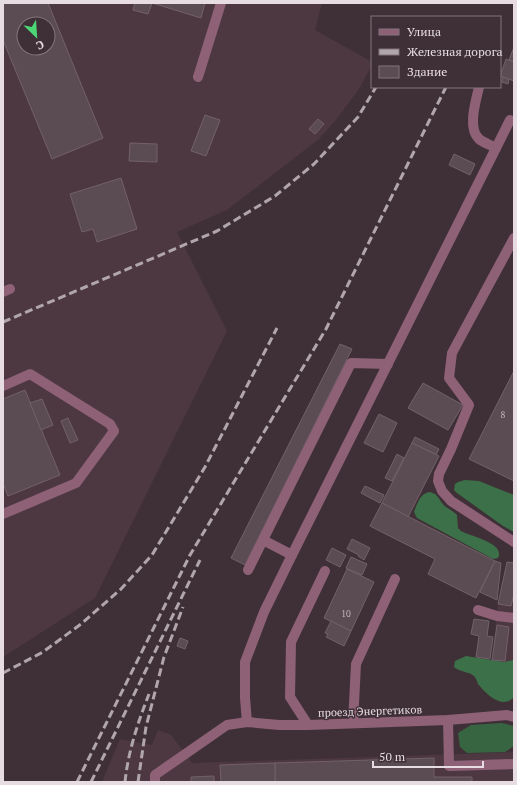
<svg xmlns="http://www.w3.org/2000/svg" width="517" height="785" font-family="'PT Serif',serif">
<rect width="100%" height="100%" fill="#3f3037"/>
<g fill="#4d3842" fill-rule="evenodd">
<path d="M3 3H322L315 30 372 62V65L359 89 336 120 319 139 227 210 177 232 227 331 95 598 3 657ZM24 24H48V48H24Z"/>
<path d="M507 561 514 562V663L492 662 498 604Z"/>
<path d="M158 730 171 735 192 763 514 752V782H102L120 739 152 745Z"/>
</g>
<path fill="#376541" d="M502 723 514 726V746L505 752 467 753 460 747 458 733 471 725Z"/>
<g fill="#3c7048">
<path d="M465 480 479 481 514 495V532L503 526 457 493 454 490 455 484 458 482Z"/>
<path d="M429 492C439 493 439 502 446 507 450 510 453 511 457 515L458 528 461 531C469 536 506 543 498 558L493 559 417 518 414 512C417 504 420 494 429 492Z"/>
<path d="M466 656 504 662 514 660V697C502 710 486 694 478 684 477 681 476 678 474 676 470 672 460 672 454 667L455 661Z"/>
</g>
<g fill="#5b4b52" stroke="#726169" fill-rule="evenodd">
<path d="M3 3H48L103 138 52 159 3 40ZM24 24H48V48H24Z"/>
<path d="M135 3H152L148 14 133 10Z"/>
<path d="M152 3H205L201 18Z"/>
<path d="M514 47V62L509 60Z"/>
<path d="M506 59 514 62V81L500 76Z"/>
<path d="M503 77 509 79 508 84 502 82Z"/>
<path d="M205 115 220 120 206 156 191 151Z"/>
<path d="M318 119 324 124 315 134 309 129Z"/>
<path d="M130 143 157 144V162L129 161Z"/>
<path d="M454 154 475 164 470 175 449 165Z"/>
<path d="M121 178 137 229 97 242 93 229 82 232 70 194Z"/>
<path d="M340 344 352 349 245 565 231 558Z"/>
<path d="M514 371V481L469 459Z"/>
<path d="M423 383 463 405 448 430 408 408Z"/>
<path d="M25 390 60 475 8 496 3 483V399Z"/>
<path d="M42 399 53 425 41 430 30 403Z"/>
<path d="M379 414 397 423 383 452 364 443Z"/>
<path d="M68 418 78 440 70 443 61 421Z"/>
<path d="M415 437 439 449 436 455 412 443Z"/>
<path d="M412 443 439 456 408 517 382 503Z"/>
<path d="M397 454 404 458 392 481 385 478Z"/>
<path d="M365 486 384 495 380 503 361 493Z"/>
<path d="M382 503 495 561 476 598 428 574 435 559 370 526Z"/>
<path d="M352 539 370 548 364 560 358 556 359 555 347 549Z"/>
<path d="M332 548 346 555 340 567 326 560Z"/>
<path d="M351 557 367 564 362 575 346 568Z"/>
<path d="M495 561 501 563 497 600 480 592Z"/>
<path d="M507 562 514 563V594L511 606 498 604Z"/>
<path d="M347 569 374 582 351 631 324 618Z"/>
<path d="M474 619 489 621 487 636 493 637 490 659 476 657 479 636 471 634Z"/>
<path d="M331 621 351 631 344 646 326 637 328 634 325 633Z"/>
<path d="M497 625 509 627 505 661 492 660Z"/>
<path d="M180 638 188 641 185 649 177 646Z"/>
<path d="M434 758V777H472V782H275V763Z"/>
<path d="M275 763V782H221L220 765Z"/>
<path d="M214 776V782H191V777Z"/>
</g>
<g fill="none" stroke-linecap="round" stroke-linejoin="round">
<g stroke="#8e6176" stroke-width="10">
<path d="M198 77 221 3"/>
<path d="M479 87C476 101 467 128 479 139 484 143 491 145 496 148"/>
<path d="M514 238 452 353 449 378 469 405 451 449 439 474 438 481 442 491 451 501 514 542"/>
<path d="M3 292 10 289"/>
<path d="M3 386 30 374 110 424 114 431 76 483 3 514"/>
<path d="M292 555 510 120"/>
<path d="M248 570 351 363 388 364"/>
<path d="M478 610 497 616 514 618"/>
<path d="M448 720 449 766 514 764"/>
<path d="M247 722 245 698V662L264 612 292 555 263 540"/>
<path d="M353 723 356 664 395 579"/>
<path d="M308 725 290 697 291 642 325 571"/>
<path d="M155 782V775L227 725 247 722 279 725H308L448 720 507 715 514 717"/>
</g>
<g stroke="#b1a6ac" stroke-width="3" stroke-dasharray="8 4" stroke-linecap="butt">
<path d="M3 322 217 231 275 196 314 164 358 117 376 87"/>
<path d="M3 673 43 652 81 624 121 589 152 555 205 467 277 328"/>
<path d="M77 782 190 555 326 329 446 87"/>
<path d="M91 782 200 560"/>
<path d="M125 782C128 752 138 722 149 694"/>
<path d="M138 782 146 727 164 657 183 607"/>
</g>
</g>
<g text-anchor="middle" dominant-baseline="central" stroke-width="3" stroke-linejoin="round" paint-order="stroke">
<g font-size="9" fill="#c3b8bd">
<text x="503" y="415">8</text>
<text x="346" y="614">10</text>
</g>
<g font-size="11" fill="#e6dce1" stroke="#3f3037">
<text transform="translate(370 711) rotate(-2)">проезд Энергетиков</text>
</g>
</g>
<rect width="517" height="785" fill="none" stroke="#e6dce1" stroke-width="8"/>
<rect x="371" y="16" width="130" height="72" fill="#3f3037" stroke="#82757b"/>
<rect x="379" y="29" width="20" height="6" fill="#8e6176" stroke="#82757b"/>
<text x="407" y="36" font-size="12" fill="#e6dce1">Улица</text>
<rect x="379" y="49" width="20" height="6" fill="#b1a6ac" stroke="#82757b"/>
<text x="407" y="56" font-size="12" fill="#e6dce1">Железная дорога</text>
<rect x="379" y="66" width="20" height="12" fill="#5b4b52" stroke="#82757b"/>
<text x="407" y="76" font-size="12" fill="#e6dce1">Здание</text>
<g transform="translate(36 36) rotate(155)"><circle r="19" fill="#3f3037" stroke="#82757b"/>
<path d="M0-3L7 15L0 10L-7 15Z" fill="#4dd676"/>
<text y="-6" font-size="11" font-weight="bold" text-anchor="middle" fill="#e6dce1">С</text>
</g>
<path d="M373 761v6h110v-6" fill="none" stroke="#e6dce1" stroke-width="2"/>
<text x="379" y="761" font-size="12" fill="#e6dce1" stroke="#3f3037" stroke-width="3" paint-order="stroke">50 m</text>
</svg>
